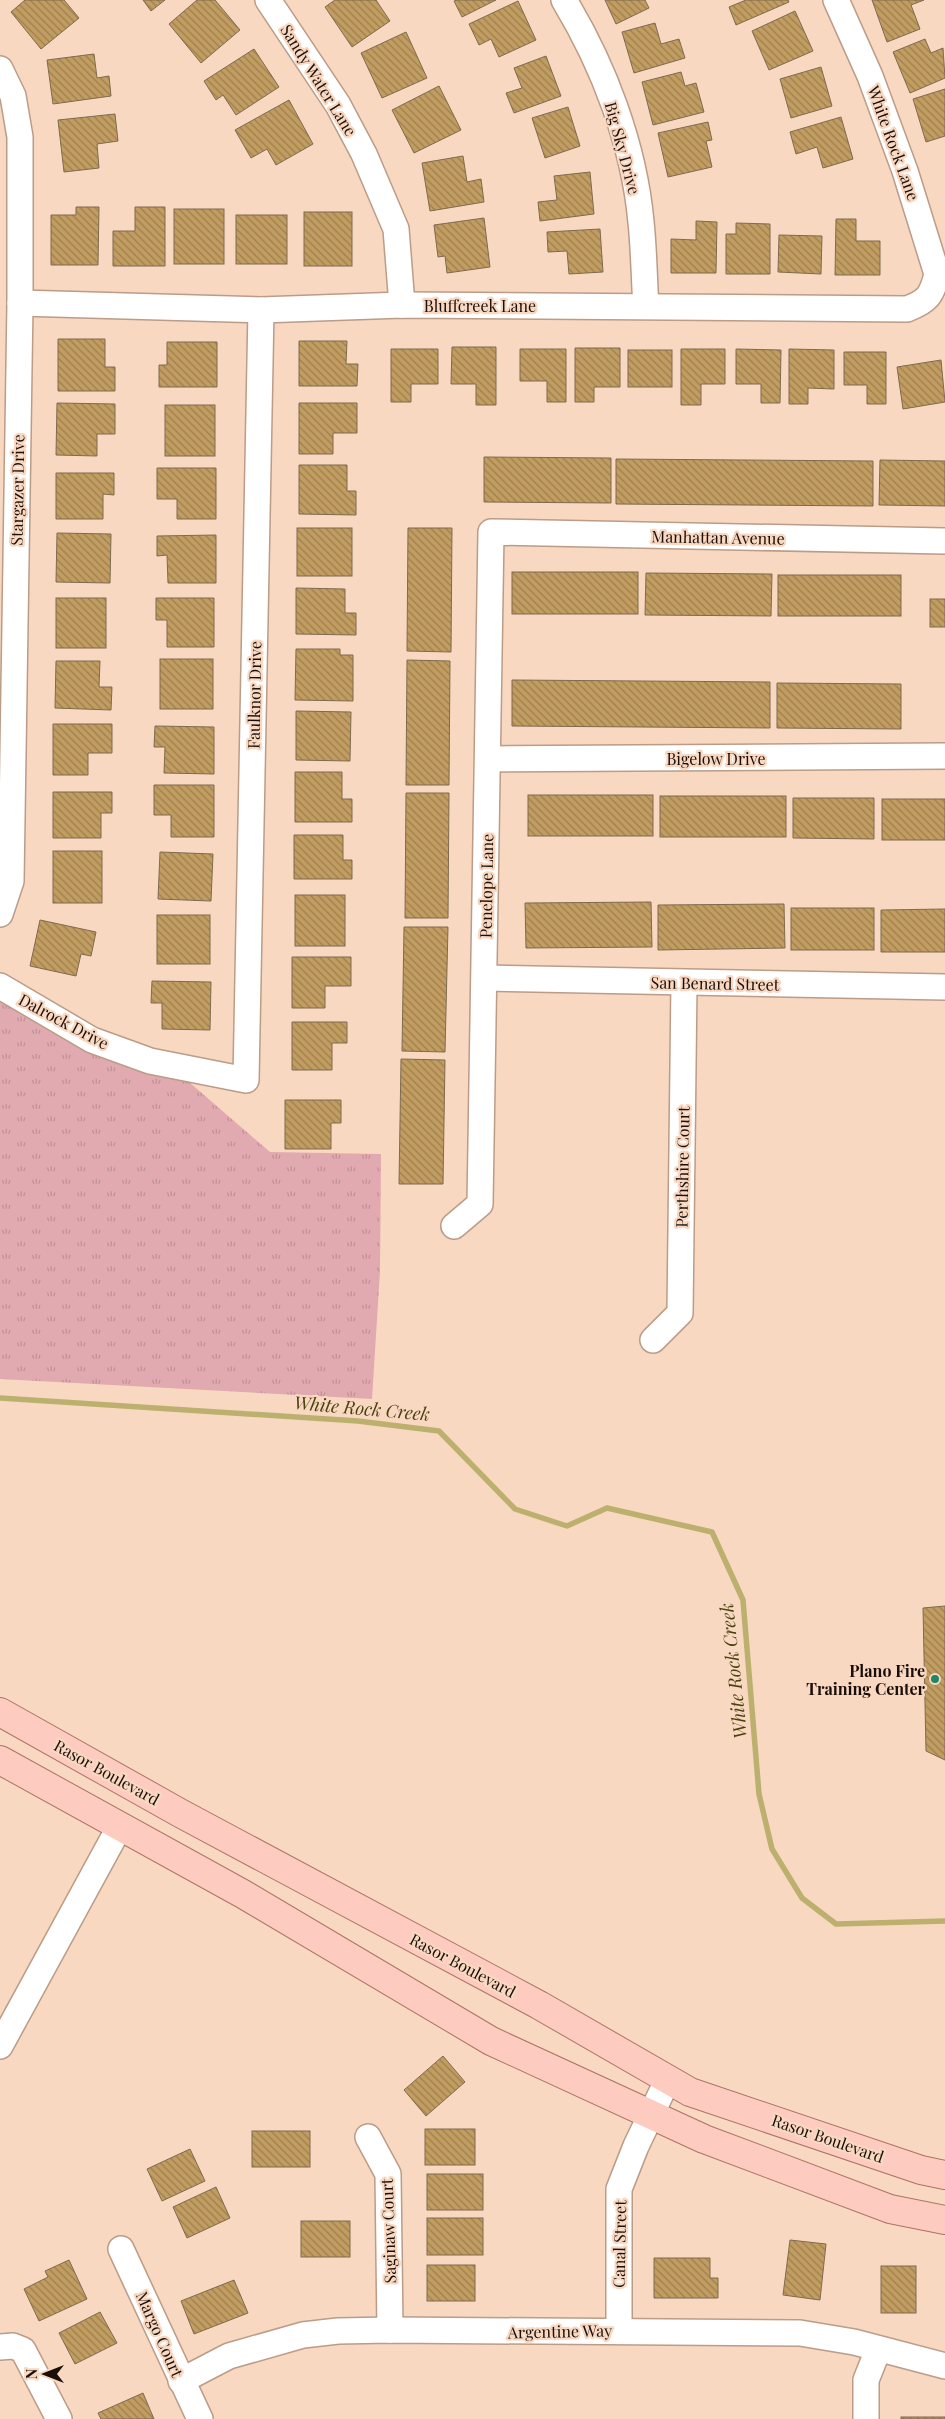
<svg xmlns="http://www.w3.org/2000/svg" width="945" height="2419" font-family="'Playfair Display',serif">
<defs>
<pattern id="park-tufts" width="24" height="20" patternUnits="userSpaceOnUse" patternTransform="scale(1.25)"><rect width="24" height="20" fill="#e1aab0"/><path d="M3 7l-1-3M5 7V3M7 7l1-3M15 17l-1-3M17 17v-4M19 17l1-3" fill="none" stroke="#c09196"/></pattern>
<pattern id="building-back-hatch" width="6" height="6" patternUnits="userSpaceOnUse" patternTransform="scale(1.25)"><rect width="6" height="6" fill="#c29d61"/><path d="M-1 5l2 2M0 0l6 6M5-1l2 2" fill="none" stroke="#9d7e4e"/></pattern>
</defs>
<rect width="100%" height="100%" fill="#f9d8c2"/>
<path fill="url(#park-tufts)" d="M0 996 111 1059 189 1082 270 1152 381 1154 380 1271 372 1399 0 1379Z"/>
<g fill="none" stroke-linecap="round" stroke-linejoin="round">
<path stroke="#bbb06d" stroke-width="5.5" d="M0 1398 358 1421 439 1431 515 1509 567 1526 607 1508 712 1532 743 1600 759 1794 772 1849 802 1898 836 1924 945 1921"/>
</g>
<g fill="url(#building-back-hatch)" stroke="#7d6b4f">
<path d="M25 0H64L79 18 41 49 11 12Z"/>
<path d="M143 0H165L151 11Z"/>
<path d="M197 0H215L240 30 201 63 169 24Z"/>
<path d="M335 0H376L390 21 352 47 325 7Z"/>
<path d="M457 0H496L462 17 454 1Z"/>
<path d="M605 0H645L649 8 616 24Z"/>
<path d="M746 0H788L789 2 736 25 729 7Z"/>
<path d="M872 0H924L911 5 920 29 887 42Z"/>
<path d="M518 1 536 40 499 57 491 39 479 45 469 24Z"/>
<path d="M795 11 813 51 769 70 752 31Z"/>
<path d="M655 23 661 44 679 39 685 58 634 73 622 32Z"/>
<path d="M406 32 427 78 382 98 361 53Z"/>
<path d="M925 39 931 53 943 48 945 78 910 93 893 52Z"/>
<path d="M254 49 279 87 236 115 223 95 216 100 204 81Z"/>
<path d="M94 54 97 78 109 76 111 96 53 104 47 60Z"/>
<path d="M546 56 561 96 514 113 506 93 522 88 514 68Z"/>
<path d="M821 67 832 106 791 118 780 79Z"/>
<path d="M681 72 685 86 696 83 704 112 653 125 642 82Z"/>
<path d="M439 86 461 130 414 153 392 110Z"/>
<path d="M945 89V136L926 142 913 99Z"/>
<path d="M289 100 313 144 276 165 267 149 251 158 235 130Z"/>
<path d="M568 107 580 146 545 158 532 118Z"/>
<path d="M115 114 118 141 97 144 99 168 64 172 58 120Z"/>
<path d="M841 117 853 159 823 168 817 147 796 154 790 132Z"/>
<path d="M708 122 712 140 706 141 712 167 668 177 658 133Z"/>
<path d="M463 156 467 182 481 179 484 202 430 211 422 163Z"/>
<path d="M590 172 594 214 540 221 538 202 557 200 554 176Z"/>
<path d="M76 207H99L98 265H51V215H76Z"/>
<path d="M135 207H165V266H113V231H135Z"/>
<rect x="174" y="209" width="50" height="55"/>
<rect x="304" y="212" width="48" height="54"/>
<rect x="236" y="215" width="51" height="49"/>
<path d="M484 218 490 267 447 273 445 256 438 257 434 225Z"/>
<path d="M836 219H856V241H880V275H835Z"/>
<path d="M696 221 717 222 716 273H671V239L696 240Z"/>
<path d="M736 223 770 224V274H726V234H736Z"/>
<path d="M600 229 603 272 569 274 567 251 548 252 547 232Z"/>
<path d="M779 235 822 236 821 274 778 272Z"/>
<path d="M58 339H105V367H115V391H58Z"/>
<path d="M299 341H347L346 364H358L357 386H299Z"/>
<path d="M167 342H217V387H159V365H167Z"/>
<path d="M452 347H496V405H476V384H451Z"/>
<path d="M575 348H620V387H594V402H575Z"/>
<path d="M391 349H438V384H411V402H391Z"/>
<path d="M520 349H566V402H547V381H520Z"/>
<path d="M681 349H725V384H701V405H681Z"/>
<path d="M736 349 781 350 780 403H761V384H736Z"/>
<path d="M789 349 834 350V389L808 388V404H789Z"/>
<rect x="628" y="350" width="44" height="37"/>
<path d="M844 352H886V404H867V385H844Z"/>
<path d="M941 360 945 402 903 409 897 367Z"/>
<path d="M57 403 115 404V434H97V456L56 455Z"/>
<path d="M299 403H357V433H333V454H299Z"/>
<rect x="165" y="405" width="50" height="51"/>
<path d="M484 457 611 458V503L484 502Z"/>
<path d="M616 459 873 461V506L616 504Z"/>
<path d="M880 460 945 461V506L879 505Z"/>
<path d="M299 465H347V491H356V515L299 514Z"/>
<path d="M157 468H216V519H177V499H157Z"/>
<path d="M56 473H114V495L103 494V519H56Z"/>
<rect x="297" y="528" width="55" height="48"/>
<path d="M408 528H452L451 652 407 651Z"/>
<path d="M57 533 111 534 110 583 56 582Z"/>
<path d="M216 535V583H168L167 555 157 556V536Z"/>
<rect x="512" y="572" width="126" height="42"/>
<path d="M646 573 772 574 771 616 645 615Z"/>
<rect x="778" y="575" width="123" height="41"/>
<path d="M296 588 345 589V613H356V635L296 634Z"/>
<rect x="56" y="598" width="50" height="50"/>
<path d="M156 598H214V647H167V620H156Z"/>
<rect x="930" y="599" width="15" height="28"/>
<path d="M296 649H340V655H353V701L295 700Z"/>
<rect x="160" y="659" width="53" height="50"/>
<path d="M407 660 450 661 449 785H406Z"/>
<path d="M56 661H100L99 687H112L111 710 55 708Z"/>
<path d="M512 680 770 682V728L512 726Z"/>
<path d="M777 683 901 684V729L777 728Z"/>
<path d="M296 711 351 712 350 761 296 760Z"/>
<path d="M53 724H112V753H88V775H53Z"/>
<path d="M155 726 214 727V774L164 773 165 747H154Z"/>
<path d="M295 772H342V799H352V822H295Z"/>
<path d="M154 785H214V837H171V815H154Z"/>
<path d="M53 792H112V813H101V838H53Z"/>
<path d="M406 793H449L448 918H405Z"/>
<rect x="528" y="795" width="125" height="41"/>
<rect x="660" y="796" width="126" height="41"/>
<path d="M793 798H874V839L793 838Z"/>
<rect x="882" y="799" width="63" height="41"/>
<path d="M294 835H343V860H352V879H294Z"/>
<rect x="53" y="851" width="49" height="52"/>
<path d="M160 852 213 854 211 901 158 899Z"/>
<rect x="295" y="895" width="50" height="51"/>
<path d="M651 902 652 947 526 948 525 903Z"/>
<path d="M784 904 785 948 658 950V905Z"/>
<rect x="791" y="908" width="83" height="42"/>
<path d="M945 909V952H881V910Z"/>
<rect x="157" y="915" width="53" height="49"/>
<path d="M40 920 96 932 91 956 81 954 76 976 30 966Z"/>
<path d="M404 927H448L445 1052 402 1051Z"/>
<path d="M292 957H351V986H325V1008H292Z"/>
<path d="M152 981 211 982 210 1030 162 1029V1003H151Z"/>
<path d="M292 1022H347V1043H332V1070H292Z"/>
<path d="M401 1059 445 1060 443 1184H399Z"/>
<path d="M285 1100H341V1123H331V1149H285Z"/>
<path d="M945 1606V1760L926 1751 923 1608Z"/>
<path d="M443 2056 465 2082 426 2116 404 2090Z"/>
<rect x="425" y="2129" width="50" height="36"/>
<rect x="252" y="2131" width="58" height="36"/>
<path d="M190 2149 205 2181 162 2201 147 2169Z"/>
<rect x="427" y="2174" width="56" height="36"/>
<path d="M216 2187 230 2218 187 2238 173 2207Z"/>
<rect x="427" y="2218" width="56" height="37"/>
<rect x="301" y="2221" width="49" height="36"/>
<path d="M790 2240 826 2244 820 2300 783 2295Z"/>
<path d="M654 2258H710V2278H718V2298H654Z"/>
<path d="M69 2260 87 2299 39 2321 24 2289 48 2277 45 2271Z"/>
<rect x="427" y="2265" width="48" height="36"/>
<rect x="881" y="2266" width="35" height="47"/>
<path d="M234 2280 248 2313 194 2334 181 2301Z"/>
<path d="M100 2312 117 2343 75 2364 59 2333Z"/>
<path d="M143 2393 154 2419H101L98 2413Z"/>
<rect x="901" y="2417" width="44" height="2"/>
</g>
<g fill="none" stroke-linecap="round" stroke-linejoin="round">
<defs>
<g id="minor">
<path d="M268 0 338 105 364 154 396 229 402 305"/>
<path d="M564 0C604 66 634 145 641 222 644 250 644 278 646 306"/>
<path d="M0 69 13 96 20 137V303L11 881 0 914"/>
<path d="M20 303 261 310 402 305 907 309C928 301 932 295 937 274L905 171 870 76 836 0"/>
<path d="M488 759 945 756"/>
<path d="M485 978 945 987"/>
<path d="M0 986 92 1040 150 1061 246 1080 261 310"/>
<path d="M454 1226 480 1204 491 532 945 541"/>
<path d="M653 1340 680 1313 684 983"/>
<path d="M0 2046 120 1826"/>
<path d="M368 2137 388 2174 390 2330"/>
<path d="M121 2249 200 2419"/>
<path d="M619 2330V2189L636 2146 668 2079"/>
<path d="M0 2347 13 2346 23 2350 59 2419"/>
<path d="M181 2381 229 2356 303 2335 338 2331 390 2330 800 2333 854 2342 945 2366"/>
<path d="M866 2419V2380L878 2350"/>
</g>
<g id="major">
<path d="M0 1712 180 1813 539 2005 690 2092 921 2170 945 2175"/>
<path d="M0 1760 243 1894 491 2041 704 2139 890 2209 945 2220"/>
</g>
</defs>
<use href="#minor" stroke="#bb9c87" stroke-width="28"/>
<use href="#major" stroke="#ac7364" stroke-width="30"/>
<use href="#minor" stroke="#fff" stroke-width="25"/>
<use href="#major" stroke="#fdcbc0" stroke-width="28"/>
</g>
<circle fill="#198968" stroke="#f9d8c2" stroke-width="2" cx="935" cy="1679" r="5"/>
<g text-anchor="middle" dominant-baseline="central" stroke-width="4.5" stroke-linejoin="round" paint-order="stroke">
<g font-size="16" fill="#1a0f08" stroke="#f9d8c2">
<text transform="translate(319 80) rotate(58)">Sandy Water Lane</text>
<text transform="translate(894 143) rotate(70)">White Rock Lane</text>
<text transform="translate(623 148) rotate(75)">Big Sky Drive</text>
<text x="480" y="305">Bluffcreek Lane</text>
<text transform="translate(17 490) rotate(-89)">Stargazer Drive</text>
<text transform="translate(718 537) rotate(1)">Manhattan Avenue</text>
<text transform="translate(254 695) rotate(-89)">Faulknor Drive</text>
<text x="716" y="758">Bigelow Drive</text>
<text transform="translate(486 886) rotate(-89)">Penelope Lane</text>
<text transform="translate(715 983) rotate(1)">San Benard Street</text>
<text transform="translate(64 1021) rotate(28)">Dalrock Drive</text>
<text transform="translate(682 1167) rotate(-89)">Perthshire Court</text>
<text transform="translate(107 1772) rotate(29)">Rasor Boulevard</text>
<text transform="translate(463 1965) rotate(28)">Rasor Boulevard</text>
<text transform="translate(828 2138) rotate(19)">Rasor Boulevard</text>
<text transform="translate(388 2231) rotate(-92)">Saginaw Court</text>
<text transform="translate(619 2244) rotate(-89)">Canal Street</text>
<text transform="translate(560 2331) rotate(-1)">Argentine Way</text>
<text transform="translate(160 2334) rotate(66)">Margo Court</text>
</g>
<g font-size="16" font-weight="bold" fill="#1a0f08" stroke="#f9d8c2" text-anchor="end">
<text x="925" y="1670">Plano Fire<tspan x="925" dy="18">Training Center</tspan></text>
</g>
<g font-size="18" font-style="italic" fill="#4a420c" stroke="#f9d8c2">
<text transform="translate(362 1408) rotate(5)">White Rock Creek</text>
<text transform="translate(733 1671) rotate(-96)">White Rock Creek</text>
</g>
</g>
<g transform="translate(45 2374) rotate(270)" stroke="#f9d8c2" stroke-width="4" paint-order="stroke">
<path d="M0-4L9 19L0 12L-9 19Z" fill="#1a0f08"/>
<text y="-8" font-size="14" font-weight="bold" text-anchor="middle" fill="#1a0f08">N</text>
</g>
</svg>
